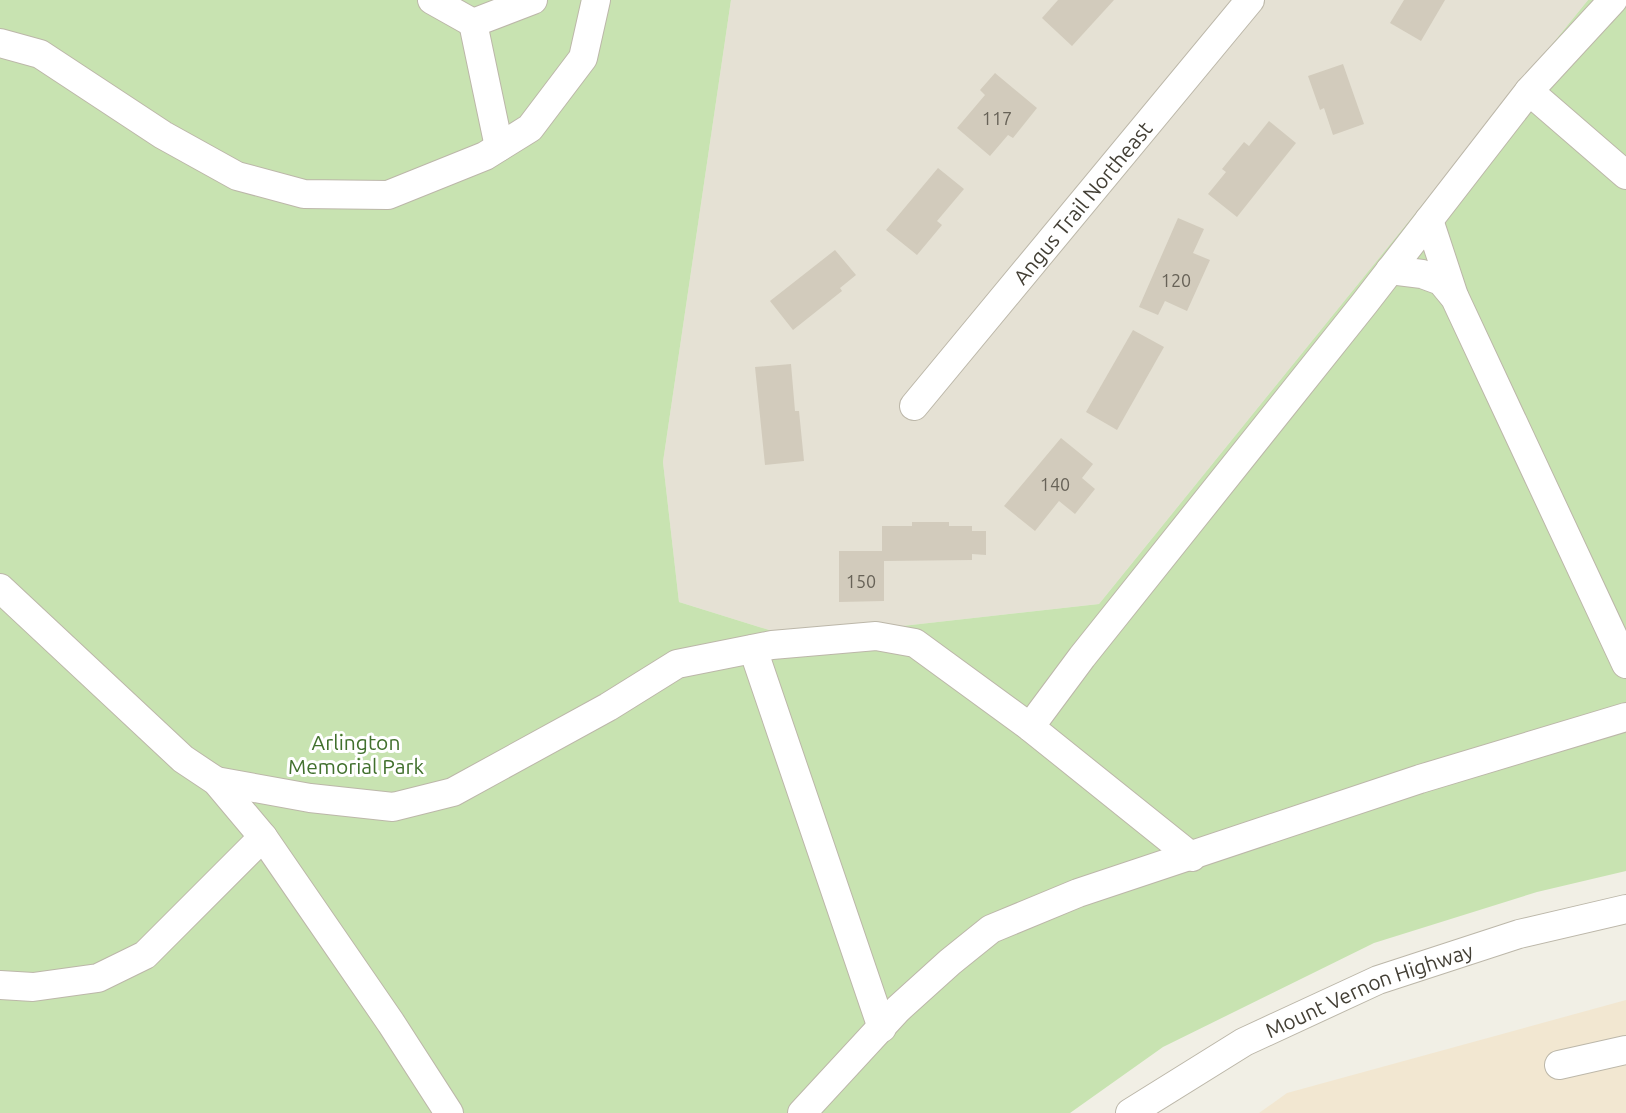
<svg xmlns="http://www.w3.org/2000/svg" width="1626" height="1113" font-family="Ubuntu,sans-serif">
<rect width="100%" height="100%" fill="#f1efe5"/>
<path fill="#e5e1d4" d="M731 0H1588L1099 604 795 638 679 602 663 462Z"/>
<path fill="#f2e7d1" d="M1626 1000V1113H1259L1287 1093Z"/>
<path fill="#c8e3b1" d="M0 0H731L663 462 679 602 795 638 1099 604 1588 0H1626V871L1537 892 1374 943 1163 1047 1070 1113H0Z"/>
<g fill="#d2cbbc">
<path d="M1058 0H1114L1072 46 1042 18Z"/>
<path d="M1404 0H1445L1421 41 1390 23Z"/>
<path d="M1343 64 1364 124 1333 135 1324 108 1320 110 1308 76Z"/>
<path d="M995 73 1037 108 1013 138 1008 135 990 156 957 128 985 95 980 90Z"/>
<path d="M1269 121 1296 143 1237 217 1208 194 1226 172 1222 169 1244 142 1249 146Z"/>
<path d="M938 168 964 189 937 221 942 225 917 255 886 230Z"/>
<path d="M1178 218 1204 229 1193 253 1210 260 1187 311 1165 301 1158 315 1139 307Z"/>
<path d="M835 250 856 275 840 288 842 291 793 330 770 301Z"/>
<path d="M1133 330 1164 347 1117 430 1086 412Z"/>
<path d="M791 364 795 411H799L804 461 765 465 755 367Z"/>
<path d="M1061 438 1093 464 1082 478 1095 489 1075 514 1059 501 1035 531 1004 506Z"/>
<path d="M912 522H949V526H972V531H986V555L972 554V560L884 561V601L839 602V551H882V526H912Z"/>
</g>
<g fill="none" stroke-linecap="round" stroke-linejoin="round">
<defs>
<g id="minor">
<path d="M432 0 473 23 533 0"/>
<path d="M473 23 499 147"/>
<path d="M0 43 40 54 163 135 237 176 304 194 388 195 485 156 530 128 583 58 596 0"/>
<path d="M1529 91 1626 175"/>
<path d="M1429 220 1454 296"/>
<path d="M1390 270 1422 274 1441 281 1455 298 1626 664"/>
<path id="s1" d="M914 406 1250 0"/>
<path d="M0 588 183 759 216 781 263 837 391 1023 449 1113"/>
<path d="M753 649 882 1028"/>
<path d="M1030 727 1082 657 1364 304 1529 91 1613 0"/>
<path d="M216 781 310 798 393 807 453 792 608 707 677 664 772 645 876 636 915 643 1030 727 1192 857"/>
<path d="M0 985 33 987 98 978 145 955 263 837"/>
<path d="M1559 1065 1626 1050"/>
<path d="M802 1113 898 1009 950 962 991 929 1078 893 1420 779 1626 717"/>
<path id="s2" d="M1130 1113 1244 1042 1378 980 1519 934 1626 909"/>
</g>
</defs>
<use href="#minor" stroke="#bcb7a9" stroke-width="30"/>
<use href="#minor" stroke="#fff" stroke-width="28"/>
</g>
<g text-anchor="middle" dominant-baseline="central" stroke-width="6" stroke-linejoin="round" paint-order="stroke">
<g font-size="18" fill="#676257">
<text x="997" y="118">117</text>
<text x="1176" y="280">120</text>
<text x="1055" y="484">140</text>
<text x="861" y="581">150</text>
</g>
<g font-size="21" fill="#433f35" stroke="#fff">
<text stroke="none"><textPath href="#s1" startOffset="264">Angus Trail Northeast</textPath></text>
<text stroke="none"><textPath href="#s2" startOffset="270">Mount Vernon Highway</textPath></text>
</g>
<g font-size="21" fill="#41702d" stroke="#fff">
<text x="356" y="742">Arlington<tspan x="356" dy="24">Memorial Park</tspan></text>
</g>
</g>
</svg>
